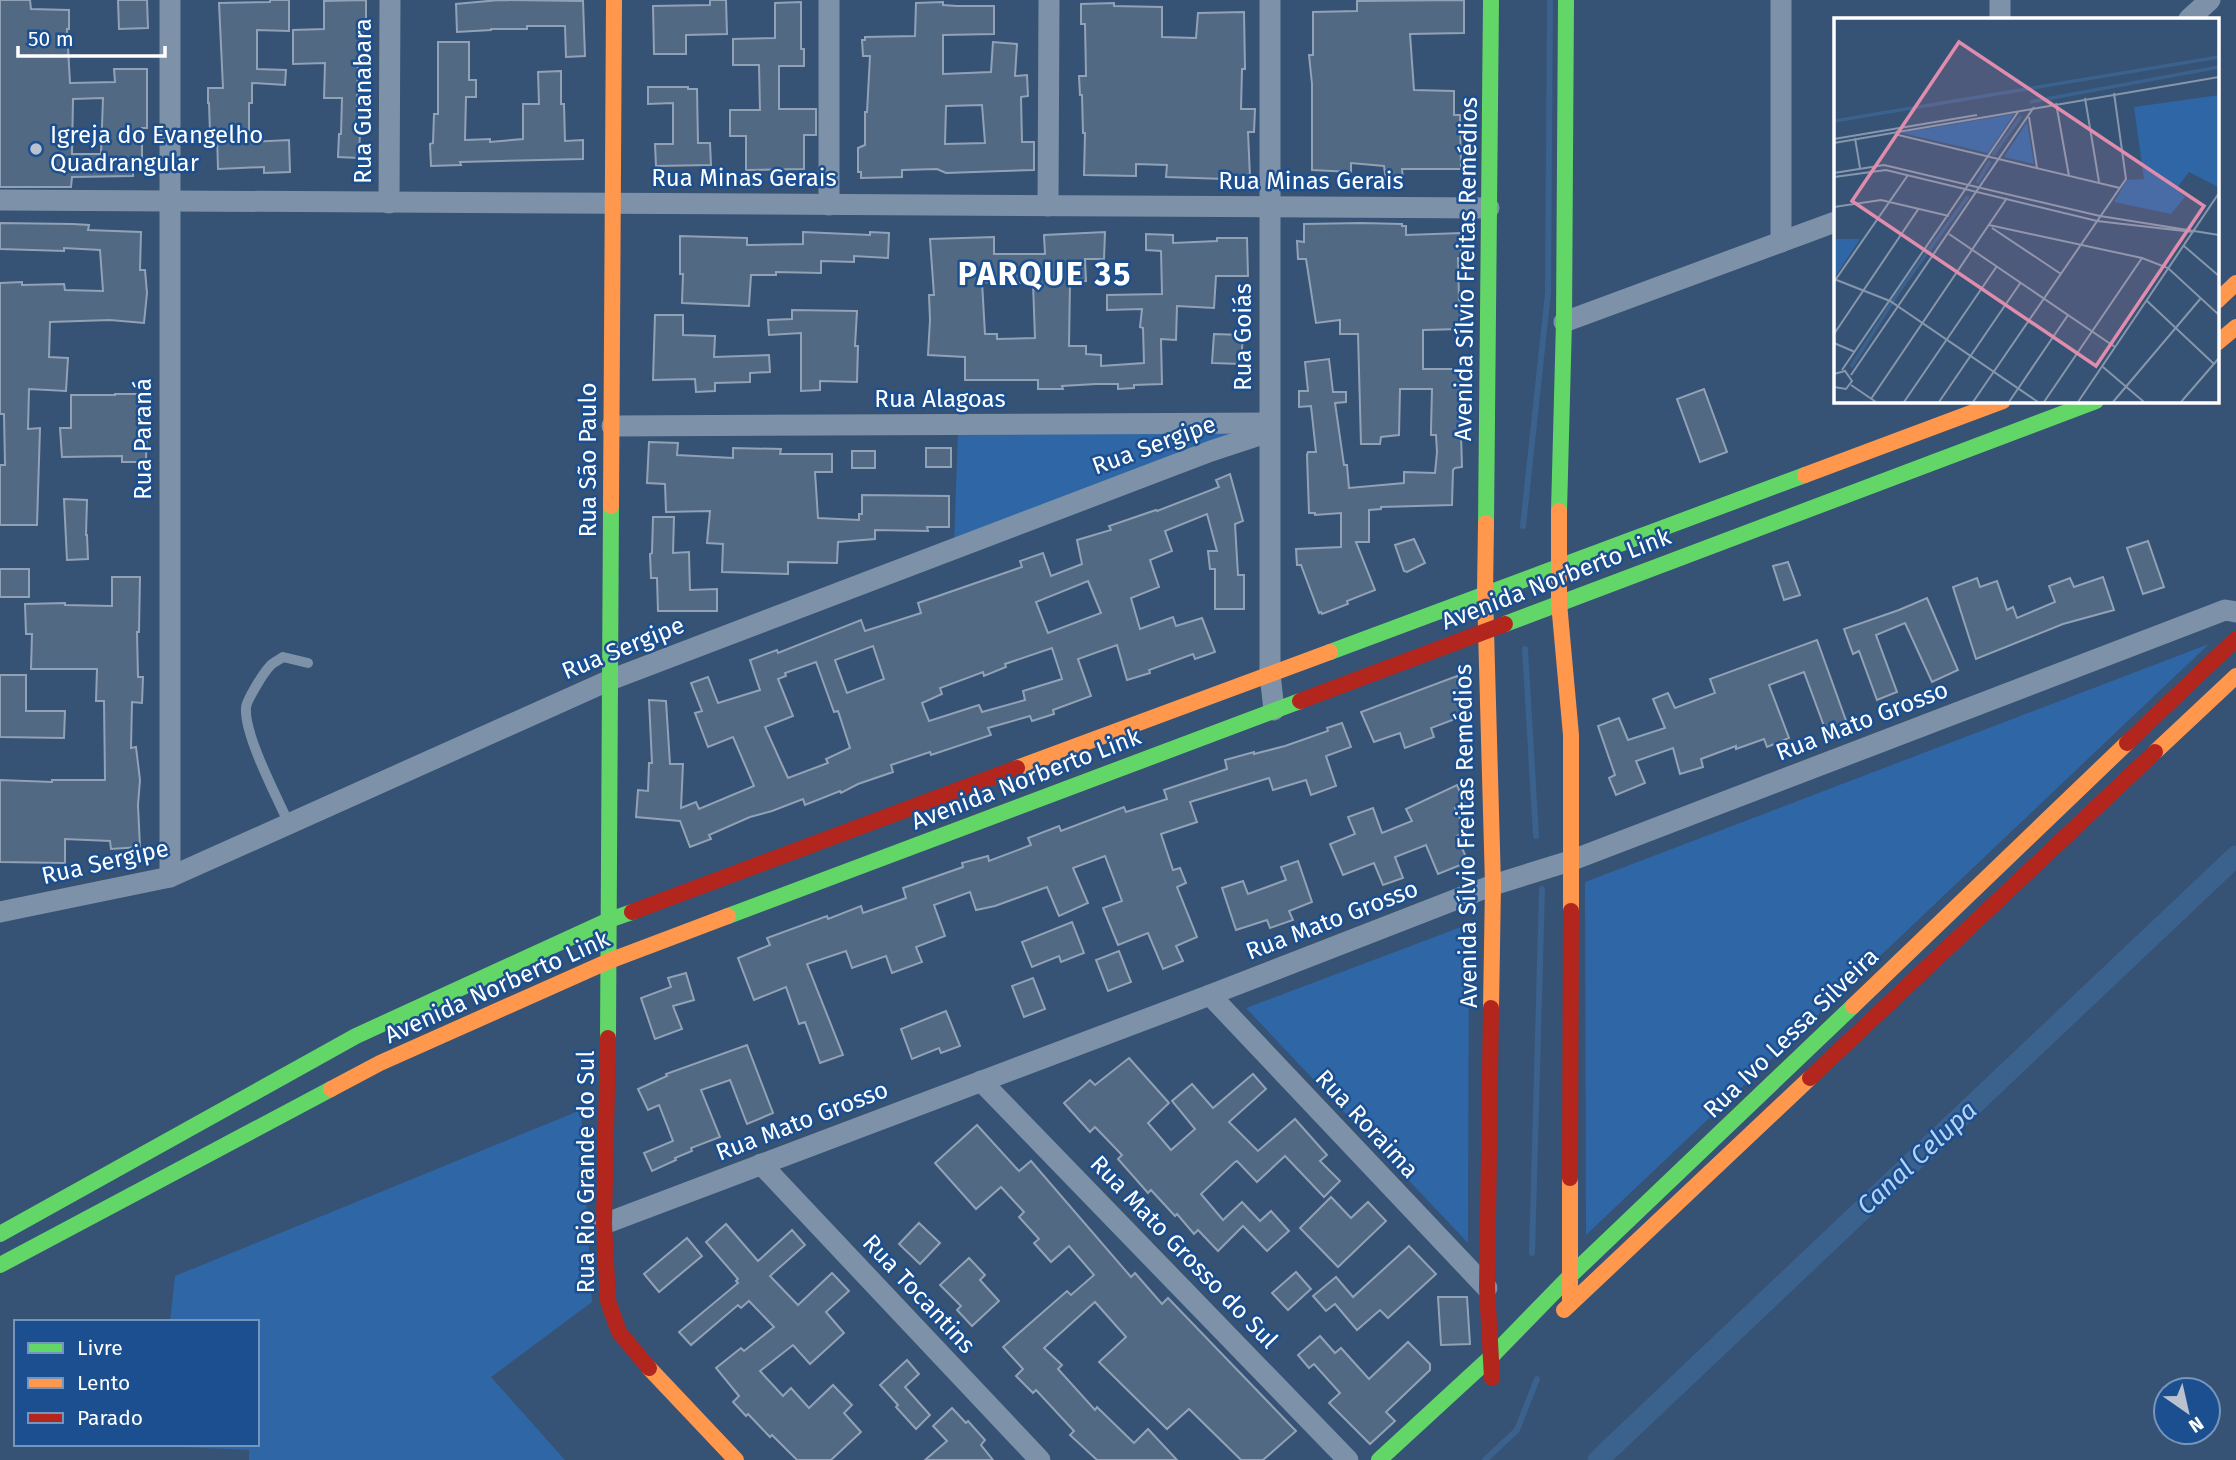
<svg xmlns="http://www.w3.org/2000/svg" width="2236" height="1460" font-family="'Fira Sans',sans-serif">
<rect width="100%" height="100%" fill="#365274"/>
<g fill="#2f66a5">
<path d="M1251 427 954 544 958 429Z"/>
<path d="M2209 644 1586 1235 1585 882Z"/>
<path d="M1469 924 1468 1243 1246 1008Z"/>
<path d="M581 1110 592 1302 491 1377 565 1460H249V1450L156 1446 257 1444V1322H170L175 1276Z"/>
</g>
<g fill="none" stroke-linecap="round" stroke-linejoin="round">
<g stroke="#3b618d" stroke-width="6">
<path d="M1523 526 1548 293 1550 0"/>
<path d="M1525 649 1536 836"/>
<path d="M1532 1253 1542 889"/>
<path d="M1485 1460 1517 1430 1537 1379"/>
</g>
<path stroke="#3b618d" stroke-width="21" d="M1598 1460 2236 856"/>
</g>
<g fill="#526984" stroke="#92a2b6" stroke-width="2" fill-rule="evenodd">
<path d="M0 0H30L31 9 69 10V29H67L70 83 115 82 114 69H147V128H142V158H133V176L72 177 71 187H0ZM103 98 101 154H72L73 99Z"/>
<path d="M118 0H147L148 28 119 29Z"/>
<path d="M270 0H289V31L257 30V69L286 70 285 85 252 83V103H249V142L289 140 290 172 264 173V167L218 169 217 133H210L209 103H208V88H223L219 3 270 2Z"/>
<path d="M366 0V24H363L364 64H358L357 106H361L359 158 338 157 339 134H341L342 98H324L325 63 293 64V30L324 29V1Z"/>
<path d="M499 0 583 1 585 56 566 57 565 26H527V29H491V30L457 32 456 4Z"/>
<path d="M710 0H726L727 34 686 35V54H654L653 6 710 5Z"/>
<path d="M1464 0V33L1410 34 1414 90 1454 91V115H1460L1461 169H1402L1403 179 1386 180 1384 166 1351 163V172L1312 170V84L1309 55H1313V12L1357 11V1Z"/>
<path d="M801 2V49H804V66H779V109H816V135H804V169L746 170V136H730V110H760L759 65H733V39L775 38V3Z"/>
<path d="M943 2V5L957 6H994V34L943 35V74L991 72 993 42 1017 44 1015 76 1027 75 1028 96 1021 97 1022 142H1034V170L946 173 937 169 902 170V177L861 178V172H858V148L865 145V112H867L870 56H863L862 40H865V37L915 36 916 3ZM982 105 985 143 945 144 946 106Z"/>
<path d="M1114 3V6L1162 7V37L1196 38 1198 13 1244 12 1245 69H1242L1241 109H1255L1254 132H1248L1250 177 1225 181V179L1166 177 1167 165 1136 164V176L1084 175 1085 133H1083L1082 95H1080L1079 76H1086L1085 24H1081V4Z"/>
<path d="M438 42H469V80H476V97H466L465 140 490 139V142L523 139V104H539L538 72 561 71V104H564L565 141 583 140V159L460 162 461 165 431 166 430 144 433 143 434 114H438Z"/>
<path d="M648 87H688V89H697L698 143H710L711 165 656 166 655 144H673V103L648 104Z"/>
<path d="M0 223 73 224 89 225 88 230 141 232 140 270H145L147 293 144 323 110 320 50 322 49 357 68 358 66 391 29 389 28 429 40 428 37 525H0V465H5L4 414H0V283L22 282V285L64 284 65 290 103 291 100 250 64 248V251L0 249Z"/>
<path d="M1361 223 1402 224V226H1406V235L1461 233V258H1458L1459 300 1462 301 1461 329 1423 330V369H1459L1462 467 1455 468 1453 470 1452 505 1381 507V509L1369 510V542H1356L1375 590 1347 601 1348 604 1322 614 1321 612 1319 613 1301 565H1297L1296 549 1341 547V513L1315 515V513H1309L1307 455 1308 452H1316L1311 406 1299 407V391H1308L1305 362 1329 359 1333 392H1346V402L1335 403 1344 465H1347L1349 488 1404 483V472L1435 473 1437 452 1436 435H1431V430L1432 389H1400L1399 435 1381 437 1380 444H1361L1358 334H1340V320L1316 323 1306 259H1298L1297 241 1304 242V224Z"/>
<path d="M803 232 870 235V232L889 233 888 258 854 256V262L821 261V273L776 272V275H751L749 306 682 303 683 274H680V236L747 238V245L803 244Z"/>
<path d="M1105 232 1104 259H1085L1086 281 1070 282 1069 346H1086V354L1101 355V366L1144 363 1143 328 1140 327 1142 309 1107 310V295L1162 294 1161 251 1146 250V234L1173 235V243L1217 241V238H1247L1248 276H1216L1214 308 1177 306 1176 340 1161 339 1162 384 1134 385V388L1118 389V384H1096L1062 386 1063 389H1038V380H965V357L928 355 930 320 929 295H934L930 239 994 237V254H1045L1044 235ZM982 282 1033 283 1035 338 997 339V334H985Z"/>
<path d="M792 310 857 311 855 346H858L857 382 820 381V390L801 391V333L769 335 768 320 792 319Z"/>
<path d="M655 315H683V335L715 336 714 357 769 355 770 372 750 373V382L715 383V391L696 392 695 379 653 380Z"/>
<path d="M1214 334 1243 335 1241 364 1212 363Z"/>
<path d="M1704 389 1727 452 1700 462 1677 399Z"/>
<path d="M115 394H151V416H147L146 462H122V456L62 457 60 428H71V395H115Z"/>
<path d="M649 442 678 443 677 455 733 458V448L781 449 780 454H832V472H815L818 518 859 520V514H862V495L949 496V527H927L928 531 875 530V539L838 542 837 563 788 562V574L722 572 723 544 707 543 710 511 666 512 665 484 647 483Z"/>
<rect x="926" y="448" width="25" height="19"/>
<rect x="852" y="451" width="23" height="17"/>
<path d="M1230 474 1243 521 1235 524 1238 575H1244V609H1215V569H1210L1208 551H1217L1207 514 1165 531 1172 551 1150 560 1159 587 1131 598 1140 629 1173 617 1176 626 1202 618 1215 652 1195 659 1193 654 1149 670 1150 673 1127 680 1117 645 1078 659 1091 696 1053 710 1054 714 1032 721 1030 716 988 728 991 735 931 755 930 752 891 765 893 772 858 784 841 793 840 791 805 805 803 799 772 811 750 817 709 835 711 839 690 847 680 821 636 817 638 790 648 791 649 763H652L649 700 666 701 670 764H683L681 808 696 802 699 809 754 786 733 737 708 747 695 713 702 711 691 683 708 677 718 703 760 690 750 660 777 650 778 653 861 620 865 631 921 613 918 603 1022 567 1020 561 1043 553 1051 576 1082 564 1077 540 1111 530 1109 526 1156 510 1157 511 1219 487 1216 480ZM1088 581 1101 613 1048 633 1036 602ZM873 646 884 679 847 693 835 660ZM1052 648 1062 679 1023 691 1025 700 982 712 979 705 929 721 922 703 942 694 940 688 983 672 984 676 1006 667 1005 664ZM816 662 834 712 838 711 850 748 826 759 828 763 788 778 765 727 793 716 778 679 786 676 785 673Z"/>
<path d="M64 499 87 500 86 535H87L88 559 67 560Z"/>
<path d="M653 517H674L673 553 689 552 690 590 717 589V611H658L657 578H651L650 554 652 553Z"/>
<path d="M1414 539 1425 563 1407 572 1404 571 1395 545Z"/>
<path d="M2148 541 2164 587 2143 594 2127 548Z"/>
<path d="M1788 562 1800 595 1784 600 1773 566Z"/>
<rect x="0" y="569" width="29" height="28"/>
<path d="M112 577H140L139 632H137L138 677H143L142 703 132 702 131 748 136 747 140 780 138 805 140 847 111 849 110 841 65 839V863L0 862V780L52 782V780H105L104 701H96L97 669H31L32 634H26L25 604 65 603V605L112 606Z"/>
<path d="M2103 577 2114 610 2063 624 1976 659 1953 587 1977 578 1980 587 1997 581 2007 610 2013 607 2017 618 2055 602 2049 586 2070 578 2074 587Z"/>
<path d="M1927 598 1958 670 1932 682 1905 623 1876 635 1897 692 1877 700 1859 651 1853 654 1844 629 1899 610Z"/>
<path d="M1817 640 1849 729 1828 737 1804 672 1769 685 1789 738 1767 747 1764 739 1736 749V746L1701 759 1703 767 1680 774 1673 748 1636 761 1645 783 1616 795 1609 778 1615 775 1598 726 1619 718 1628 740 1665 728 1653 699 1668 693 1675 708 1715 693 1710 679Z"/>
<path d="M0 675H26V711H65L64 738 0 737Z"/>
<path d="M1457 676 1471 713 1431 728 1434 737 1405 748 1400 733 1374 742 1361 712Z"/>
<path d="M1342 723 1351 747 1326 756 1336 786 1311 795 1306 780 1273 790 1269 778 1190 802 1197 822 1161 834 1173 870 1180 868 1186 883 1177 887 1197 937 1176 946 1183 961 1163 969 1148 933 1118 945 1103 908 1122 901 1105 856 1073 868 1088 903 1059 916 1047 887 995 906 976 910 970 892 934 905 945 936 916 947 922 962 892 973 886 956 852 968 846 951 807 964 843 1055 820 1063 805 1022 799 1024 786 987 754 1000 738 958 770 945 767 938 827 916 828 919 861 906 863 913 906 898 903 888 963 867 962 863 988 856 989 861 1031 845 1028 838 1059 826 1061 831 1124 807 1126 812 1167 799 1164 790 1227 769 1225 760 1254 752V754L1285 746 1328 731 1327 728Z"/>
<path d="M1457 785 1465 804 1455 808 1466 831 1457 836 1468 862 1438 874 1426 845 1395 857 1403 878 1383 885 1374 863 1343 875 1330 844 1355 834 1348 817 1373 808 1382 833 1412 821 1406 809Z"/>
<path d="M1298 861 1312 902 1289 911 1293 920 1270 928 1267 920 1236 930 1222 888 1243 881 1248 894 1286 880 1281 867Z"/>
<path d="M1072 922 1084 953 1061 962 1059 956 1032 967 1022 942Z"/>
<path d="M1119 951 1131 982 1108 991 1096 960Z"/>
<path d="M686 973 694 1000 673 1006 682 1029 655 1039 641 998 671 987 668 978Z"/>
<path d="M1033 978 1045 1009 1024 1017 1012 986Z"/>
<path d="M946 1011 960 1046 941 1053 939 1048 912 1059 901 1029Z"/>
<path d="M747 1045 773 1113 747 1124 730 1080 701 1090 720 1137 691 1148 692 1151 675 1158 676 1160 652 1171 644 1153 673 1141 659 1105 648 1110 638 1089 667 1076 666 1074Z"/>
<path d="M1129 1058 1169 1103 1148 1123 1171 1150 1195 1129 1172 1101 1192 1084 1213 1108 1253 1074 1266 1089 1229 1122 1258 1151 1295 1119 1327 1155 1320 1161 1340 1181 1324 1197 1285 1156 1257 1182 1237 1161 1235 1162 1201 1194 1223 1220 1242 1202 1260 1221 1271 1211 1289 1231 1267 1251 1243 1226 1218 1251 1198 1230 1194 1234 1177 1214 1175 1216 1151 1190 1148 1193 1118 1159 1122 1155 1095 1127 1090 1132 1064 1103 1090 1080 1095 1085Z"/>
<path d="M977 1125 1019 1171 1031 1161 1131 1277 1135 1273 1162 1304 1168 1298 1296 1431 1263 1460H1241L1189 1409 1167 1429 1099 1362 1126 1337 1095 1302 1044 1348 1062 1365 1058 1369 1095 1410 1097 1407 1134 1443 1148 1429 1177 1460H1097L1070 1435 1074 1431 1036 1390 1033 1393 1016 1376 1023 1369 1003 1347 1067 1291 1071 1295 1094 1275 1069 1246 1051 1262 1034 1243 1039 1239 1019 1217 1024 1212 1001 1187 976 1209 935 1163Z"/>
<path d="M1331 1197 1351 1218 1368 1202 1386 1221 1338 1267 1300 1228Z"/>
<path d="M919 1223 940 1243 920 1264 899 1244Z"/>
<path d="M726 1224 758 1261 792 1230 805 1245 770 1276 798 1305 832 1273 849 1291 826 1312 844 1333 810 1364 793 1345 760 1371 783 1396 791 1388 809 1408 833 1385 852 1405 844 1413 861 1432 831 1460H797L772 1435 770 1437 748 1414 746 1416 733 1402 739 1396 716 1368 741 1348 744 1351 774 1327 749 1301 741 1308 738 1305 691 1345 679 1332 738 1283 736 1281 738 1279 706 1242Z"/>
<path d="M687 1238 702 1256 659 1292 644 1274Z"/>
<path d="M1409 1246 1436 1274 1388 1318 1380 1310 1357 1330 1335 1304 1326 1311 1313 1296 1336 1277 1353 1297Z"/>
<path d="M969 1258 985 1275 980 1280 999 1301 972 1326 957 1310 961 1306 940 1285Z"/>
<path d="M1296 1272 1311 1289 1288 1310 1272 1293Z"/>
<path d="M1438 1297H1467L1470 1344 1441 1345Z"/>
<path d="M1320 1336 1335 1353 1341 1348 1369 1379 1408 1342 1430 1364V1370L1386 1412 1395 1421 1370 1444 1329 1403 1340 1393 1314 1364 1309 1368 1298 1355Z"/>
<path d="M907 1360 919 1374 905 1387 930 1415 916 1429 896 1407 898 1405 880 1385Z"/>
<path d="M952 1408 966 1423 968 1421 985 1440 981 1445 993 1460H925L947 1441 933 1426Z"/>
</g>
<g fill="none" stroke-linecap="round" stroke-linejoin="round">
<path stroke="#7d92a8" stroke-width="10" d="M289 824C277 797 244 735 246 708 246 701 264 672 270 666 273 662 279 660 283 657L308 663"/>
<g stroke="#7d92a8" stroke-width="21">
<path d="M1270 0V674L1274 710"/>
<path d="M1781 0V242"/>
<path d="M2000 19V0"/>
<path d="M2189 19 2210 0"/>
<path d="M0 200 1489 208"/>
<path d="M389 203 390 0"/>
<path d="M829 205V0"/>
<path d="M1048 206 1049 0"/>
<path d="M1564 322 1835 222"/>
<path d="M612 426 1269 423"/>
<path d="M170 877V0"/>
<path d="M0 912 170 877 610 680 1211 451 1269 432"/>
<path d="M1210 995 1487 1288"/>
<path d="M981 1081 1348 1460"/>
<path d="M761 1164 1040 1460"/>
<path d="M604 1224 1210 995 1493 885 1570 861 2225 610 2236 612"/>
</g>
<g stroke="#63d668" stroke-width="16">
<path d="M1559 511 1564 322 1566 0"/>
<path d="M1486 523 1491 0"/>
<path d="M1505 624 2096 401"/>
<path d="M1330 652 1805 475"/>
<path d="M728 916 1300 701"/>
<path d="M608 1038 611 506"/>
<path d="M0 1234 356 1036 609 920 632 912"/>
<path d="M0 1265 331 1089"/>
<path d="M1379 1460 1491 1357 1569 1277 1853 1006"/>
</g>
<g stroke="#ff974d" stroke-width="16">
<path d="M2217 301 2236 283"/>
<path d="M2217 343 2236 327"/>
<path d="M1805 475 2003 401"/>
<path d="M611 506 614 0"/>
<path d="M1559 511V603L1571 735V911"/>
<path d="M1486 523 1485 593 1493 885 1491 1008"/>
<path d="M2155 752 2236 676"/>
<path d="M1017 768 1330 652"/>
<path d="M1853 1006 2127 743"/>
<path d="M331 1089 380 1063 609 961 728 916"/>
<path d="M1570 1304V1178"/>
<path d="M1564 1310 1810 1078"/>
<path d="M649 1368 736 1460"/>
</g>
<g stroke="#b3261e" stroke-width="16">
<path d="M1300 701 1505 624"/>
<path d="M2127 743 2236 639"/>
<path d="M632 912 1017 768"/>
<path d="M1491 1008 1487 1288 1492 1378"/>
<path d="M608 1038 604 1224 608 1301 619 1332 649 1368"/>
<path d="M1810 1078 2155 752"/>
<path d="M1570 1178 1571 911"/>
</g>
</g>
<circle fill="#b9c2ce" stroke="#1b4f8f" stroke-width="2.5" cx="36" cy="149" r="7"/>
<g text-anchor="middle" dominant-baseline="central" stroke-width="5" stroke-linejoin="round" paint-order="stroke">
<g font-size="24" fill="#fff" stroke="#1b4f8f">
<text transform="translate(363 101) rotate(-90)">Rua Guanabara</text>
<text x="744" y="178">Rua Minas Gerais</text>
<text x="1311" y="181">Rua Minas Gerais</text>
<text transform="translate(1466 269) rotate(-89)">Avenida Sílvio Freitas Remédios</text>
<text transform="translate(1243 337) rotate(-90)">Rua Goiás</text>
<text x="940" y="399">Rua Alagoas</text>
<text transform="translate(143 439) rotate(-90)">Rua Paraná</text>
<text transform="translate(1154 445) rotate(-20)">Rua Sergipe</text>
<text transform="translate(588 460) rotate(-90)">Rua São Paulo</text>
<text transform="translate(1556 579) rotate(-21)">Avenida Norberto Link</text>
<text transform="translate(623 648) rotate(-22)">Rua Sergipe</text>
<text transform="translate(1862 721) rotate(-21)">Rua Mato Grosso</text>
<text transform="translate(1026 779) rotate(-21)">Avenida Norberto Link</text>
<text transform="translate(1466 836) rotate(-91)">Avenida Sílvio Freitas Remédios</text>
<text transform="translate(105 862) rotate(-13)">Rua Sergipe</text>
<text transform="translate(1332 920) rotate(-21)">Rua Mato Grosso</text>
<text transform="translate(497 987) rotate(-24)">Avenida Norberto Link</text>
<text transform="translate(1791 1033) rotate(-44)">Rua Ivo Lessa Silveira</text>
<text transform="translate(802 1121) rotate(-21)">Rua Mato Grosso</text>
<text transform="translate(1367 1124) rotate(47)">Rua Roraima</text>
<text transform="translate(586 1172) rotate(-90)">Rua Rio Grande do Sul</text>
<text transform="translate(1184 1252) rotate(46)">Rua Mato Grosso do Sul</text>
<text transform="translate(919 1294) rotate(47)">Rua Tocantins</text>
</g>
<g font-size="24" fill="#fff" stroke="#1b4f8f" text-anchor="start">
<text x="50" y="135">Igreja do Evangelho<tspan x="50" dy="28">Quadrangular</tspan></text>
</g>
<g font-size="26" font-style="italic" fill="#b5d3f5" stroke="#1b4f8f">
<text transform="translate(1917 1158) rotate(-43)">Canal Celupa</text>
</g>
<g font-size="32" font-weight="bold" letter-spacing="2" fill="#fff" stroke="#1b4f8f">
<text x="1045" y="274">PARQUE 35</text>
</g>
</g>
<g transform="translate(1834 18)">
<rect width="385" height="385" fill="#365274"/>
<path d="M385 77 384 169 355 154 342 171 351 179 337 196 280 184 293 162 310 161 300 89ZM180 96 154 135 68 115ZM193 104 200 146 170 139ZM0 221H26L1 259 0 258Z" fill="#2f66a5"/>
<path fill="none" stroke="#3b618d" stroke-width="3.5" d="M196 84 385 49M0 103 385 39M159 137 187 98M143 165 156 143M17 349 66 272 134 178"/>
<path fill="none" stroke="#8697ac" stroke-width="2" d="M251 80 265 164M222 85 235 158M195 99 203 150M62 113 64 117 286 170M21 120 26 150M0 121 143 97M0 125 385 59M0 155 50 147 266 198 385 217M0 159 52 152 263 203 359 214M0 189 47 182 115 198M155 207 308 240 334 250 385 297M158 210 227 256M115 216 281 329M350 228 385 258M0 261 56 283 204 384M2 261 74 157M312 282 380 346M0 316 85 190M0 325 21 334M269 349 310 384M8 352 184 94M0 356 11 353 18 363 12 371 0 369M17 357 200 89M17 367 42 384M37 381 173 180M70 384 163 248M105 384 187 264M139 384 292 161 280 75M175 384 234 297M210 384 308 240M244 384 385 175M279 384 367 280M347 384 385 340"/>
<path fill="#e08cad" fill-opacity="0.15" stroke="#e08cad" stroke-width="3.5" d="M125 24 370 188 262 348 18 183Z"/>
<rect width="385" height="385" fill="none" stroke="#fff" stroke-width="3.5"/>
</g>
<rect x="14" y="1320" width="245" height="126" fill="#1b4f8f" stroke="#7695bc" stroke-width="2"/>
<rect x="28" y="1343" width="35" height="10" fill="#63d668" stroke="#7695bc" stroke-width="2"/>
<text x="77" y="1355" font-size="21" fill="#ffffff">Livre</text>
<rect x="28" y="1378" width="35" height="10" fill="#ff974d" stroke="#7695bc" stroke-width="2"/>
<text x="77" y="1390" font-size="21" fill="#ffffff">Lento</text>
<rect x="28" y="1413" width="35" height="10" fill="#b3261e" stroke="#7695bc" stroke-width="2"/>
<text x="77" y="1425" font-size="21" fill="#ffffff">Parado</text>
<g transform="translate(2187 1411) rotate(146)"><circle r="33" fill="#1b4f8f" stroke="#7695bc" stroke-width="2"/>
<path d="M0-5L12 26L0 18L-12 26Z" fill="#b9c2ce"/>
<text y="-10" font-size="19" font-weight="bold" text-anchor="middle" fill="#ffffff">N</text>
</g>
<path d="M18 46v10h147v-10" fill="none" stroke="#ffffff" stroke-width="3.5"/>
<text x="28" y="46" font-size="21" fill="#ffffff" stroke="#1b4f8f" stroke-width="5" paint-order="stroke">50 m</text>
</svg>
